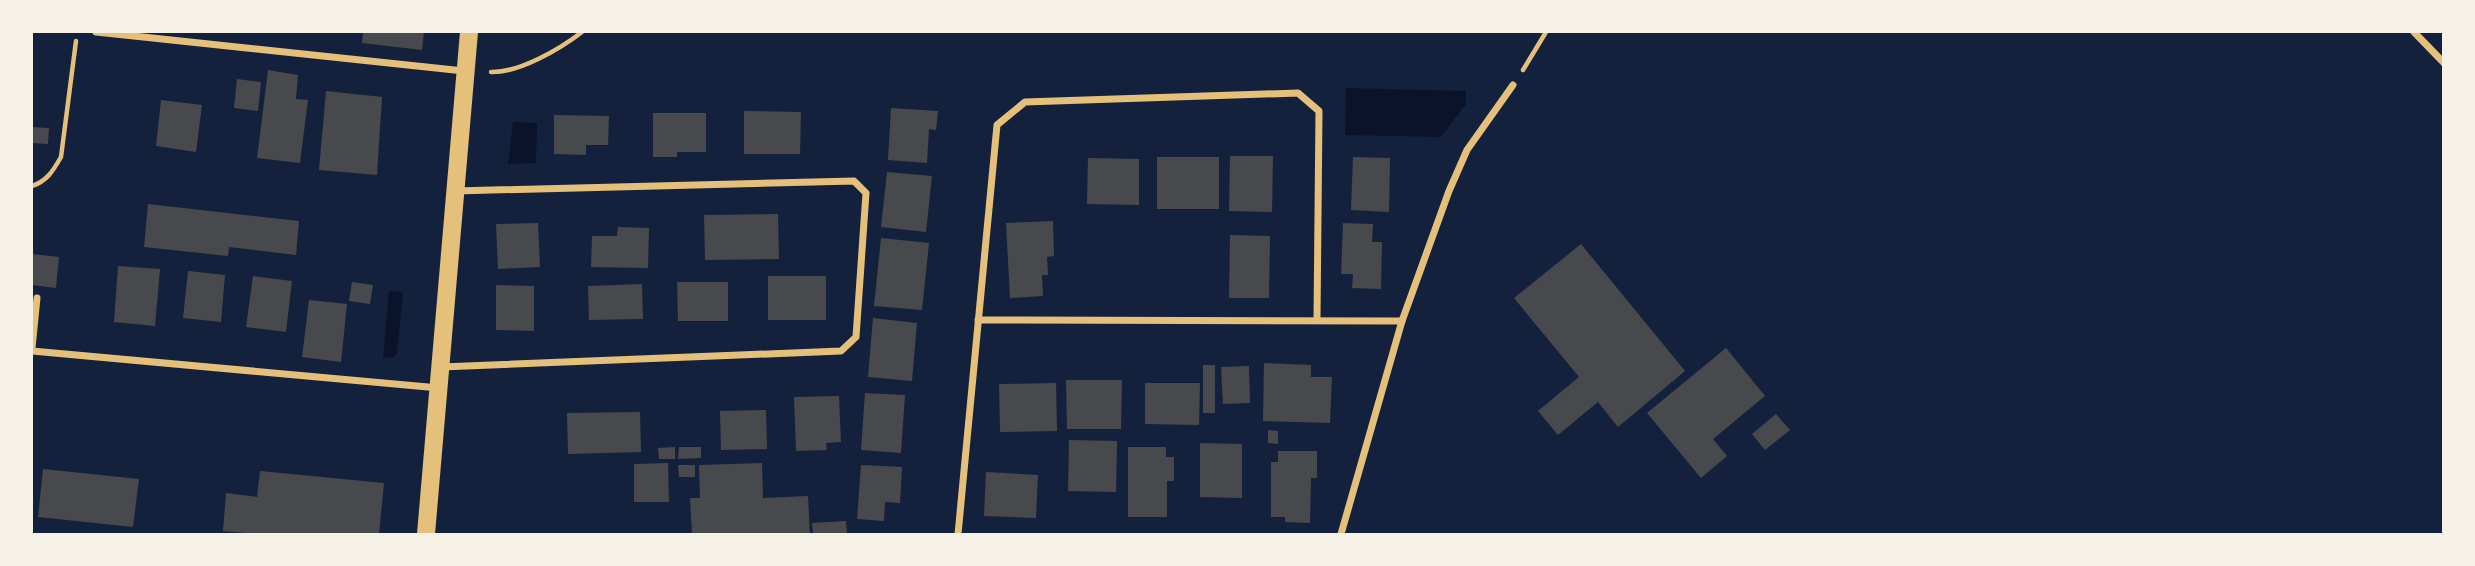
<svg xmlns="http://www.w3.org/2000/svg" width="2475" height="566" font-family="Overpass,sans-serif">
<rect width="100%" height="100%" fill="#14213d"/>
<g fill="#0b132b">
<path d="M1346 88 1466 91V104L1441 137 1345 135Z"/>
<path d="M513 122 537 123 536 163 508 164Z"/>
<path d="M389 291 403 292 397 354 392 358 383 357Z"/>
</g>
<g fill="#48494c">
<path d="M363 32H424L422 50 362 43Z"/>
<path d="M268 70 298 75 296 99 308 100 300 163 257 158Z"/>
<path d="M237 79 261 82 258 111 234 108Z"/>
<path d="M326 91 382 97 377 175 319 170Z"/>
<path d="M161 100 202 105 196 152 156 146Z"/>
<path d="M891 108 938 111 936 130 929 129 927 163 888 160Z"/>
<path d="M744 111 801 112 800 154H744Z"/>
<path d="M653 113H706V152H677V157H653Z"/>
<path d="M554 115 609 116 608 145H586V155L554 154Z"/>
<path d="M32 127 49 128 48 144 32 143Z"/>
<path d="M1230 156H1273L1272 212 1229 211Z"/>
<rect x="1157" y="157" width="62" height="52"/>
<path d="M1353 157 1390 158 1389 212 1351 210Z"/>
<path d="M1088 158 1139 159V205L1087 204Z"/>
<path d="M887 172 932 176 926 232 881 227Z"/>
<path d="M148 204 299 221 296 255 229 247 228 256 144 247Z"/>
<path d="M778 214 779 259 705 260 704 215Z"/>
<path d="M1053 221 1054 256 1047 257 1048 275H1042L1043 296 1010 298 1006 223Z"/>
<path d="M538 223 540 267 498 269 496 224Z"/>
<path d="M1343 223 1373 224 1372 242H1382L1381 289 1352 288 1353 274H1341Z"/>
<path d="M618 227 649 228 648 268 591 267 592 236H617Z"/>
<path d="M1230 235 1270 236 1269 298H1229Z"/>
<path d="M881 238 929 243 922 310 874 306Z"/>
<path d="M1581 244 1685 371 1618 427 1598 402 1558 435 1538 411 1579 377 1514 298Z"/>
<path d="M32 254 59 257 56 288 32 285Z"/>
<path d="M118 266 160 269 155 326 114 322Z"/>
<path d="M188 271 225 275 221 322 183 318Z"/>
<path d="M253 276 292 281 286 332 246 327Z"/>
<rect x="768" y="276" width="58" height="44"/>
<path d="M352 282 373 285 370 304 349 301Z"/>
<path d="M677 282H728V321H678Z"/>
<path d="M642 284 643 319 589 320 588 286Z"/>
<path d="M496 285 534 286V331L496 330Z"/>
<path d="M309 300 347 304 341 362 302 357Z"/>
<path d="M873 318 917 323 912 381 868 377Z"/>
<path d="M1726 348 1765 396 1713 439 1727 456 1701 478 1647 413Z"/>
<path d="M1264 363 1311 365V377H1332L1330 423 1263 421Z"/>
<rect x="1203" y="365" width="12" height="48"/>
<path d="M1249 366 1250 403 1223 404 1221 367Z"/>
<path d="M1066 380H1122L1121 429H1067Z"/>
<path d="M1056 383 1057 431 1000 432 999 384Z"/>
<path d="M1145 383H1200L1199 425 1145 424Z"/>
<path d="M865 393 905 395 901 453 861 450Z"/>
<path d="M839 396 841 442 826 443 827 450 796 451 794 397Z"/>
<path d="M766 410 767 449 721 450 720 411Z"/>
<path d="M640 412 641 452 568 454 567 413Z"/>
<path d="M1776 414 1790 430 1765 450 1752 434Z"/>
<path d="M1268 430 1278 431V444L1268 443Z"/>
<path d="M1069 440 1117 441 1116 492 1068 491Z"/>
<path d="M1200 443 1242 444V498L1200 497Z"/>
<path d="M675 447V459H659L658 448Z"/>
<path d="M679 447H701V458L678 459Z"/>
<path d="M1128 447H1166V457H1174V481H1167V517H1128Z"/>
<path d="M1278 451H1317V478H1311L1310 523 1285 522V517H1271V462H1278Z"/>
<path d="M668 463 669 502H634V464Z"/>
<path d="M762 463 763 498 808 496 810 534H692L690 498H700L699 465Z"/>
<path d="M678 465H695V477H679Z"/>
<path d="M861 465 902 467 900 503 885 502 884 521 857 519Z"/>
<path d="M43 469 139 479 133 527 38 517Z"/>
<path d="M260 471 384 483 379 534H257L223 531 226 493 257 497Z"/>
<path d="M986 472 1038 475 1036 518 984 516Z"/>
<path d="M846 521 847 534H813L812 523Z"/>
</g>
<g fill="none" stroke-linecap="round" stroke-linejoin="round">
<g stroke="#e5c07b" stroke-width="4.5">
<path d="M1523 70 1546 32"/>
<path d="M491 72C519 73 560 49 582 32"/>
<path d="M32 186C47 181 53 171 61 157L76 41"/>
</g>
<g stroke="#e5c07b" stroke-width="7">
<path d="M96 32 464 71"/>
<path d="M2414 32 2444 63"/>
<path d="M978 320 1402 321"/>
<path d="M32 348 37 298"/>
<path d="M32 351 439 388"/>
<path d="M441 367 841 351 856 337 866 193 854 181 455 191"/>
<path d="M958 534 997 125 1025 102 1298 93 1319 111 1317 319"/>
<path d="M1341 534 1402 321 1449 191 1467 150 1513 85"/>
</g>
<path stroke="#e5c07b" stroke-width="18" d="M426 534 469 32"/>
</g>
<rect width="2475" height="566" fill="none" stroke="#f6f1e7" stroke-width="66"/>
</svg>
